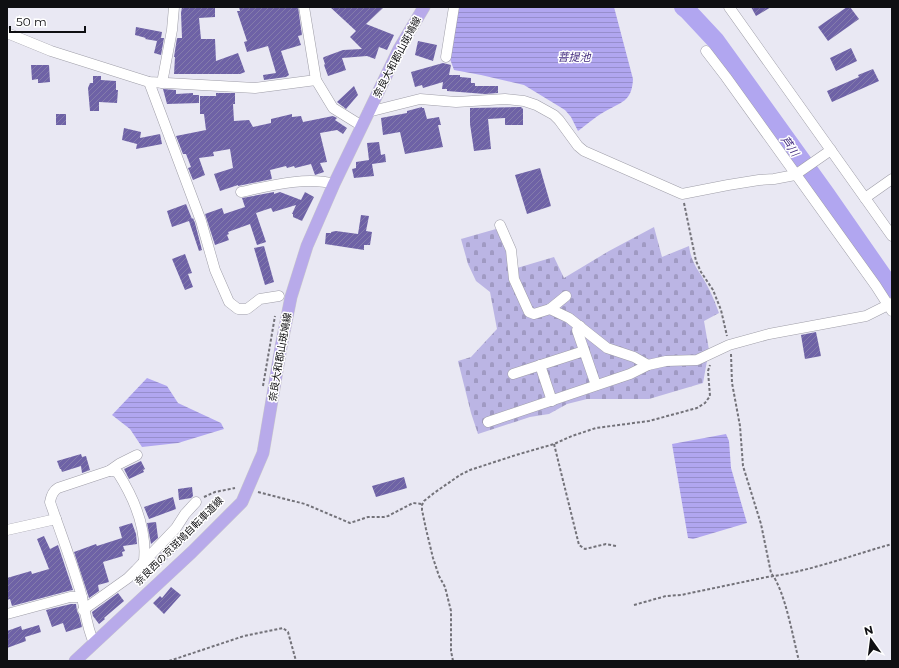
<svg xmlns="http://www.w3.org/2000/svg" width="899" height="668" font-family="Montserrat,'Noto Sans JP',sans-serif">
<defs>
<pattern id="cemetery-stones" width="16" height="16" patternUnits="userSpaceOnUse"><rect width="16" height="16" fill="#bbb5e4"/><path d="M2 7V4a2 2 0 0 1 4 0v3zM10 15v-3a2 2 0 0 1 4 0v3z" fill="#a09ac3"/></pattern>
<pattern id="water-rules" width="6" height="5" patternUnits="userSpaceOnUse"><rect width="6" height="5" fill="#b1a6f0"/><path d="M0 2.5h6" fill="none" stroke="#978ecd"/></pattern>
<pattern id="building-hatch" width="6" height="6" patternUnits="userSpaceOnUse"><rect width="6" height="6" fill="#6e62a6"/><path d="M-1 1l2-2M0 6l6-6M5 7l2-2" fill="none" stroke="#847cab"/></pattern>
</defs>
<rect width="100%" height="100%" fill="#e9e8f3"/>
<path fill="url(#cemetery-stones)" d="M503 227 517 268 554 257 564 278 609 251 654 227 662 257 689 246C692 267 701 272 709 289 713 297 716 305 719 313L704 321 709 350 703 383 649 399H587L567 404 549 414 530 417 478 434 471 413 458 361 471 357 497 329 490 292 476 281 468 264 461 239Z"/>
<g fill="url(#water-rules)">
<path d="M458 7H614L633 79C632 102 621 102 604 112 595 117 586 125 578 131L571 117 565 110 524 85 481 75 454 70 450 59Z"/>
<path d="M147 378 167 386 178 403 221 423 224 429 178 443 142 447 130 429 112 415Z"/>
<path d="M726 434 729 441 731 468 747 523 693 539 688 538 672 444Z"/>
</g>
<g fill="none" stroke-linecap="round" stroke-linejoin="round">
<path stroke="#b1a6f0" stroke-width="18" d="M683 7 688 11 716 41 826 194 892 289"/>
</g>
<g fill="url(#building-hatch)">
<path d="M182 7H215V17L199 18 201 39H215L216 61 238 53 245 72 240 74H174L175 57H174L177 38H182L181 13Z"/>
<path d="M239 7H298L302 35 298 36 301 45 281 51 289 75 286 77 264 80 263 75 276 73 268 46 247 52 244 42 247 41 237 11H240Z"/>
<path d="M330 7H384L366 24 394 35 387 50 379 47 375 59 367 56 342 58 346 70 328 76 324 65 325 64 323 58 324 57 343 50 362 49 350 37 356 31Z"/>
<path d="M751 7H771L756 16Z"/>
<path d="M847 7H850L859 19 828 41 818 27Z"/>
<path d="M136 27 162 32 161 38H164L161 55 154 53 157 41 145 39 146 38 135 35Z"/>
<path d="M418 41 437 45 433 61 415 55Z"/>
<path d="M851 48 857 61 836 71 830 58Z"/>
<path d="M443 63 451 65 449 75H460V77L471 78V83H475V86H498V93L485 94 447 91V89H442L443 82 423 88 422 85 415 87 411 72Z"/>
<path d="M31 65H49L50 82 40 83H38V79L32 80Z"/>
<path d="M873 69 879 81 832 102 827 91 859 77 858 75Z"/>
<path d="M93 76H101V80L116 81V90H118L117 103 99 102V111H90L88 88 90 83H93Z"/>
<path d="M354 86 358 95 346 109 337 102Z"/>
<path d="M163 89 176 90V94L193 93V95H199V103L167 104Z"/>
<path d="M216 93H235V104H233L234 121 249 120 253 127 271 123V119L292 114V117L301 116 303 122 333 116 337 118 335 120 347 128 343 134 337 130 320 133 327 162 320 163 324 172 315 175 311 164 295 168 294 166 287 168 286 166 270 170 272 179 238 186V185L220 191 214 174 233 168 230 149 213 152 214 156 199 158 205 175 193 180 188 168 191 167 186 154H183L176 136 206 130 204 114H200V96H216Z"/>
<path d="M422 107V108H424L427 119 439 117 441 125H438L443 147 405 154 400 132 383 135 381 118 407 113V111Z"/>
<path d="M521 107 523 109V125H505V118L488 119 491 149 474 151 470 124V108Z"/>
<rect x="56" y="114" width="10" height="11"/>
<path d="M124 128 141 132 140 138 160 134 162 144 136 149 137 144 122 140Z"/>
<path d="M379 142 381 155 385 154 386 162 372 164 374 176 354 178 352 169 356 168V162L369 160 367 143Z"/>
<path d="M540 168 551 206 527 214 515 175Z"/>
<path d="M274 192V194L280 192 301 200 305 192 314 197 302 221 293 217V214H292L296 205 273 212 271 208 256 213 266 242 257 245 250 224 228 232 229 234 227 235 229 240 215 245 205 214 222 208 224 214 245 207 242 198Z"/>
<path d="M186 204 192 219 193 218 195 223 202 250 199 251 189 221 172 227 167 211Z"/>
<path d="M361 215 369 216 366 231 372 232 370 245H364V250L325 244 326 233H331V232L336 231 358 234Z"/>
<path d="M264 246 274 282 265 285 254 248Z"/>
<path d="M185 254 192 273 188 274 193 287 185 290 172 259Z"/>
<path d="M816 332 821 356 805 359 801 335Z"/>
<path d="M81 454 82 457 86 456 90 470 82 473 81 466 62 472 61 469H60L57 461Z"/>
<path d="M141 461 145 469 143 470 144 472 129 479 124 469Z"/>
<path d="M404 477 407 488 376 497 372 486Z"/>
<path d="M192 487 193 496 191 498 179 500 178 489Z"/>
<path d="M173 497 176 509 149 519 144 507Z"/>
<path d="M156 522 158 538 151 544 147 523Z"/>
<path d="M132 523 136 534 137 544 123 546 125 551 122 552 123 556 103 562 109 582 98 585 99 591 89 598 74 552 96 544 97 546 122 538 119 527Z"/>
<path d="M178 535 185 542 154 572 152 562Z"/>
<path d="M44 536 50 549 58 545 73 590 68 591 12 606 10 599 7 600V578L31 571 32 574 49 569 37 539Z"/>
<path d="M171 587 181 595 164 614 153 603 160 596 162 598Z"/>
<path d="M118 593 124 601 104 618 105 619 99 624 93 616 92 612Z"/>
<path d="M71 604H76L77 611 79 615 82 627 66 632 63 623 52 627 46 610Z"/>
<path d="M39 625 41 632 25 637 26 641 7 648V631L21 626 22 630Z"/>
</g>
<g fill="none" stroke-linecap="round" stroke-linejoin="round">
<defs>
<g id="minor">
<path d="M304 7 316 80 333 108 362 126"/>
<path d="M729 7 892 236"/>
<path d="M7 33 51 51 149 82 255 88 316 80"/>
<path d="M706 51 726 77 876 286 892 311"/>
<path d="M446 57 454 7"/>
<path d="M149 82 201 221 215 270 229 302 238 309H247L260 299 279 296"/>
<path d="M162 83 172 30 174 7"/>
<path d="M368 112 420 99 456 102 505 99 524 101 536 105 554 115 559 120 578 146 584 151 682 194 728 185 759 180 774 179 795 175 831 150"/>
<path d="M241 192C269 186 307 176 334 184"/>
<path d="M865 198 892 179"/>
<path d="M500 225 511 250 514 279 529 312 534 314 550 309 569 318 607 348 634 357 648 365"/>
<path d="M550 309 566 296"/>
<path d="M580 326 577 330 596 385"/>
<path d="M540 365 552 401"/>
<path d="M513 374 584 351"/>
<path d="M488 422 630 374 648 365 666 361 697 360 729 345 769 334 866 316 892 303"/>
<path d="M109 471H114L118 473C134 498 147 530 144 561"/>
<path d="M7 530 56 519"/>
<path d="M83 610 128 578 136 570 176 528 185 514 196 502"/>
<path d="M7 614 70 597H82"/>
<path d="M94 643C86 626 85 607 80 590 71 560 60 531 50 502 51 496 53 491 58 488L109 471 119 464 137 455"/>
</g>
<path id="major" d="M75 661 192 552 242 502 263 453 281 347 291 297 307 246 334 184 399 49 424 7"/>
</defs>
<use href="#minor" stroke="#9f9ea8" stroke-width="11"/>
<use href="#major" stroke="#cacacb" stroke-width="13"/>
<g stroke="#737279" stroke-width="2" stroke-dasharray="3 2" stroke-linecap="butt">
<path d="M684 203 696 261 701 272 713 290 721 310 727 336"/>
<path d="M731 354 732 383 740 426 743 466 761 524 771 573C785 590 793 638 799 661"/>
<path d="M263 386 275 316"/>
<path d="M554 444 579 545 585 549 606 544 616 546"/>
<path d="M258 492 305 504 350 523 368 517H384L388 516 413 503 422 504"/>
<path d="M204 497 215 492 235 488"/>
<path d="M634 605 666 596 681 595 767 577C808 572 852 555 892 544"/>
<path d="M169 661 244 636 283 628 288 632 296 661"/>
<path d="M453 661 451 651V611L445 587 439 576 433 558 426 529 422 510V505L424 501 434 493 460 475 470 470 516 455 554 444 572 436 596 428 649 421 697 408 705 403 710 396 708 371 710 365"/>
</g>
<use href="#minor" stroke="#fff" stroke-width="10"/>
<use href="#major" stroke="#b8aaea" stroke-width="12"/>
</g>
<g text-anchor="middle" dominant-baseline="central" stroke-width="3" stroke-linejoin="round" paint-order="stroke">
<g font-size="10" fill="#0f0f12" stroke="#fff">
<text transform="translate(397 57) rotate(-62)">奈良大和郡山斑鳩線</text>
<text transform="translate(280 357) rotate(-80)">奈良大和郡山斑鳩線</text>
<text transform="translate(179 541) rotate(-45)">奈良西の京斑鳩自転車道線</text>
</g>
<g font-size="11" font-style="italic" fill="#40297d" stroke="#fff">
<text x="574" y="57">菩提池</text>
<text transform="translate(790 146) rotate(55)">芦川</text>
</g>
</g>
<rect width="899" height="668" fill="none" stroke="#0f0f12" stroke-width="16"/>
<g transform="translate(871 640) rotate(346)" stroke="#ffffff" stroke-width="3" paint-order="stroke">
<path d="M0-3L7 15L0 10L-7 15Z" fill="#0f0f12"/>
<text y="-6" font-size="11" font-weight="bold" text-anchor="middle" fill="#0f0f12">N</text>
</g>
<path d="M10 26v6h75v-6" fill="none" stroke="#0f0f12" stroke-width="2"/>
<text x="16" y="26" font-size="12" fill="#0f0f12" stroke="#ffffff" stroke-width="3" paint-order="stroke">50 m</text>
</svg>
